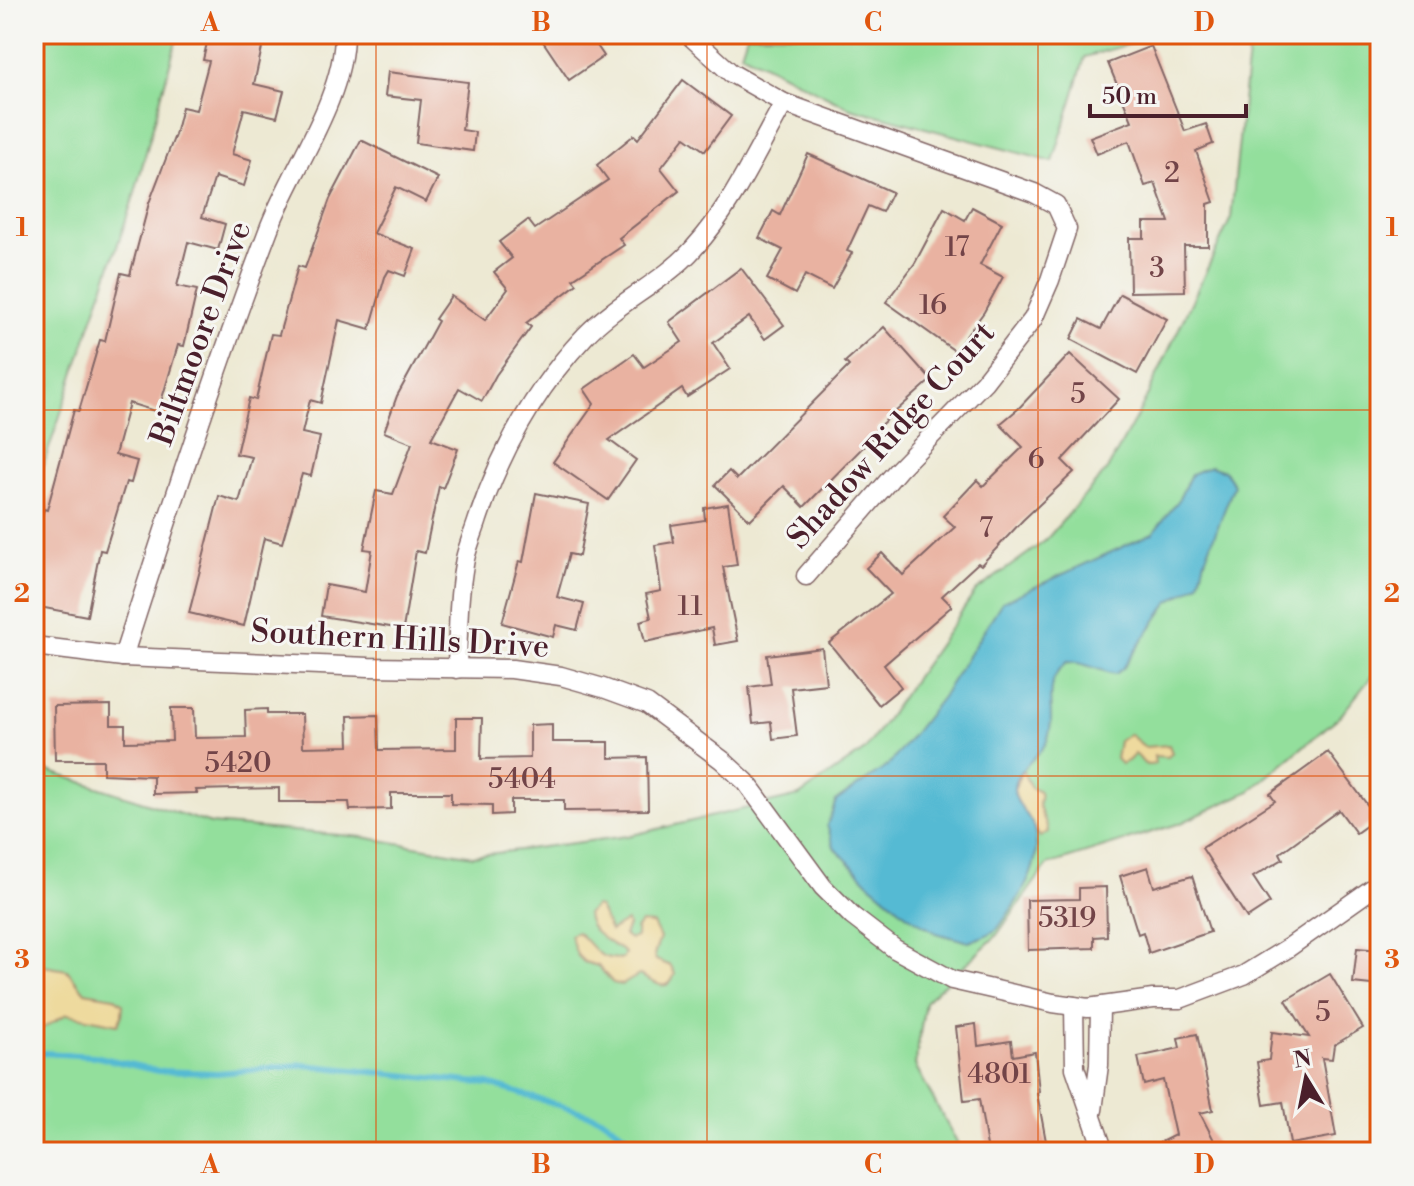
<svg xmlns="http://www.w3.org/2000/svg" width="1414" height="1186" font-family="'Libre Bodoni',serif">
<rect width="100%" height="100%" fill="#f6f6f2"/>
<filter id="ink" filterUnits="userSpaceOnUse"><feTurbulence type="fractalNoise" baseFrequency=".0125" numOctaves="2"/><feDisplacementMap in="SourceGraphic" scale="16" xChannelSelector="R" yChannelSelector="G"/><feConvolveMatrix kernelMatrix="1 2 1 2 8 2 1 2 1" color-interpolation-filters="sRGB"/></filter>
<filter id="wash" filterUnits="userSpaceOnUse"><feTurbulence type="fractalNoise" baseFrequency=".006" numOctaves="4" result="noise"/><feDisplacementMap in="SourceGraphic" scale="32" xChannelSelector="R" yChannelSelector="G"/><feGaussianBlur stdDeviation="1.8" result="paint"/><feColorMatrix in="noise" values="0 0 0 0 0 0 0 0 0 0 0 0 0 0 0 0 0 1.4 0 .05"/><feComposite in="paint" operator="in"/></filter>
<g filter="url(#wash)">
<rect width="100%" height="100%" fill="#ede9d3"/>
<g fill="#93df9c" stroke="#6e7f64" stroke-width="2">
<path d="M34 34H178L135 193 34 493Z"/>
<path d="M747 34H1163L1085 57 1053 162 850 108 741 53Z"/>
<path d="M1250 34H1380V666L1341 715 1250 791 1181 823 1047 865 996 936 925 1002 915 1065 962 1152H34V758L36 767 211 824 362 837 473 856 628 836 799 796 865 750 976 591 1045 541 1107 470 1142 407 1231 218Z"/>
</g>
<g fill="#eeda9e" stroke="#9c7c64" stroke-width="2">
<path d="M1129 734 1145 747 1169 745 1172 753 1168 757 1154 756 1155 764C1141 768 1144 760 1135 754L1128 761 1121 764 1116 759 1119 741Z"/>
<path d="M1022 770 1031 788 1040 792C1042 799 1037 803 1040 809 1042 818 1048 823 1048 832L1040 837 1017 801 1014 790Z"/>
<path d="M595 906 599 907 610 931 627 921 628 926 624 935 630 939 636 937V929L641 923 653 924 660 938 654 955 656 960 671 966 675 974C667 996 654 981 639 975L622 985 613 983 598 966 584 962 577 955 570 935 577 932C596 948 594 959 622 959L625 953C611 942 589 935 587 914Z"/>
<path d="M38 965 67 970 85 992 114 997 123 1004 122 1015 118 1024 67 1014 43 1028 35 1026 34 996 38 993C33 984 31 973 38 965Z"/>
</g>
<path fill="#55bad3" stroke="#506c7f" stroke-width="2" d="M1210 466 1225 471 1234 485 1205 560 1199 583 1168 603 1124 667 1116 674C1098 671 1086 662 1067 662 1037 688 1059 711 1047 741 1040 758 1013 769 1014 791 1015 805 1031 815 1034 829 1042 862 1026 888 1008 914 1005 918 1001 925 997 929 990 935 978 938 969 942L936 933 906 914 869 883 834 847 827 825 836 801 889 765 942 697 1002 602 1153 533 1178 501 1191 474Z"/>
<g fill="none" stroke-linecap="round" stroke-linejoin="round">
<path stroke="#55bad3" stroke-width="6" d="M34 1056 44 1053 94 1056 158 1071 217 1073 304 1065 489 1084 601 1118 649 1152"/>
</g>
<g id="blocks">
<g fill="#e9b2a1">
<path d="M209 34H265L254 84 284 91 277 117 244 109 232 154 252 160 244 186 215 177 202 217 225 224 218 250 188 242 177 286 197 290 184 346 178 345 158 412 129 403 115 455 137 461 131 483 126 482 105 551 100 550 87 616 34 606V541L44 509 47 510 74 410 79 411 100 340 105 341 121 273 130 275 149 203 175 135 182 107 196 110 209 61 203 60Z"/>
<path d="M538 34H589L604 56 569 80Z"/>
<path d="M1151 46 1185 131 1206 124 1213 144 1196 151 1214 202 1208 204V246H1184L1185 291 1130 292 1129 238H1144V222H1169L1155 183 1145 186 1129 141 1097 154 1090 137 1132 121 1108 63Z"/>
<path d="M388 72 468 82 462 130 475 132 473 151 416 143 421 100 385 96Z"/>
<path d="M683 80 731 116 705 151 685 137 661 168 679 191 619 238 624 245 573 279 577 284 526 323 531 327 496 375 482 401 459 388 431 439 458 449 443 488 439 486 425 553 416 551 403 629 321 616 326 585 365 592 372 550 364 549 376 491 393 494 412 443 384 432 397 396 438 321 435 319 451 296 485 320 508 289 494 272 512 258 499 242 528 220 535 229 608 180 597 165 634 135 638 139Z"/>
<path d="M361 140 438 178 426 202 396 187 373 233 415 249 405 276 389 270 385 277 370 329 339 320 321 403 310 400 302 433 320 437 311 476 302 474 282 543 264 538 244 626 189 613 219 496 239 502 252 457 236 454 249 398 256 400 271 334 279 335 298 266 305 268 330 199Z"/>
<path d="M808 154 892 192 882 212 868 206 847 251 852 253 832 289 805 275 795 294 767 279 783 250 759 238 773 211 780 215Z"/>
<path d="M972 207 1002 223 980 265 1003 277 984 312 955 351 886 302 915 263 944 208 965 220Z"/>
<path d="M741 268 784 325 765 339 749 317 713 343 730 369 687 397 682 389 609 440 636 460 608 500 553 462 594 404 584 389 634 354 644 367 682 342 669 322Z"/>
<path d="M1120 294 1167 319 1137 374 1071 339 1081 319 1101 329Z"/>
<path d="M884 327 931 380 876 429 878 432 804 507 784 486 750 520 715 485 729 471 737 479 849 366 845 362Z"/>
<path d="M1070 354 1119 399 1062 460 1074 472 1023 520 981 565 978 563 942 596 952 606 884 665 901 687 879 705 829 643 891 594 866 568 882 553 903 575 955 527 943 516 977 480 983 486 1023 447 1000 424 1018 409Z"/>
<path d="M536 493 589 504 579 556 569 554 557 597 584 604 577 630 556 625 553 637 502 623 519 561 523 562Z"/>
<path d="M728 504 737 565 723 567 738 641 715 645 712 628 645 642 640 621 651 618 646 594 661 591 655 545 674 542 671 525 705 520 704 508Z"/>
<path d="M822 648 826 684 791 688 797 736 773 739 771 722 753 724 749 687 771 684 767 655Z"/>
<path d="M111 705V725H125V742L172 741 171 708H194L195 738 246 737 245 710 267 709V714H302L303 747 349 746 348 716 378 715 379 750 456 749V718H482L481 759 530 758V725L552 724V742H609V758L647 757 648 810 564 811V800H511V814L492 815V805L451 804V793H391V809L350 810 349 802H279V788L196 790 197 793 153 794V776L103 774V760H55L54 706Z"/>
<path d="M1328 752 1377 818 1356 833 1339 810 1280 853 1283 859 1253 877 1270 903 1247 918 1202 848 1275 801 1270 794Z"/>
<path d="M1148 867 1154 887 1192 876 1210 932 1149 953 1143 932 1138 934 1120 876Z"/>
<path d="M1106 887 1107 936 1094 937V948L1028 950 1027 900 1079 899V888Z"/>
<path d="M1357 948 1380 950V986L1353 983Z"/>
<path d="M1330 974 1363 1028 1334 1045 1332 1059 1322 1058 1336 1136 1290 1144 1283 1102 1264 1105 1257 1062 1269 1060 1272 1032 1309 1037 1286 1000Z"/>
<path d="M976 1024 978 1046 1011 1041 1013 1056 1035 1052 1039 1092 1037 1093 1048 1152H988L979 1099 964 1101 956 1027Z"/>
<path d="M1197 1034 1213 1110 1200 1113 1220 1152H1141L1175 1135 1163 1080 1144 1085 1138 1057 1180 1048 1178 1038Z"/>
</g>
</g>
</g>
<g filter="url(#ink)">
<use href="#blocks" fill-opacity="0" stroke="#836666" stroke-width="2"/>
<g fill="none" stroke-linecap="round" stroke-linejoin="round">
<defs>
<g id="street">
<path d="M688 34 731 73 784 103 1034 193 1056 205 1067 229 1050 280 1033 319 984 382 898 470 806 576"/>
<path d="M34 646 123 657 369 667 512 669 561 676 603 688 647 704 722 760 746 782 823 887 852 916 895 949 952 980 1053 1003 1088 1008 1153 999H1180L1244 975 1288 948 1380 883"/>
<path d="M123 657C169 514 215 371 268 231 290 171 344 100 344 34"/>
<path d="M457 669C458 632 458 595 465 559 468 545 474 532 478 519 501 450 535 389 585 336 617 302 663 283 694 248 732 207 756 152 784 103"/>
<path d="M1074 1006 1075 1068 1104 1152"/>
<path d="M1093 1110 1099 1065 1100 1007"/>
</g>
</defs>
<use href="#street" stroke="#836666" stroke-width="21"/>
<use href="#street" stroke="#fff" stroke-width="18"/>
</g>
</g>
<path fill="none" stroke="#e0560e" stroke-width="2" stroke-opacity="0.55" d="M376 34V1152M707 34V1152M1038 34V1152M34 410H1380M34 776H1380"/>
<g text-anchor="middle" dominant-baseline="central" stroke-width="6" stroke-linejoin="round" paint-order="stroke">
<g font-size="28" fill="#724448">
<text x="1172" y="173">2</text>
<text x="957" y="247">17</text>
<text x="1157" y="268">3</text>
<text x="933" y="305">16</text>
<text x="1078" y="394">5</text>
<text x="1036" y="459">6</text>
<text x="986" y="528">7</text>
<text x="690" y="606">11</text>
<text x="238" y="763">5420</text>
<text x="522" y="779">5404</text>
<text x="1067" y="918">5319</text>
<text x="1323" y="1012">5</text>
<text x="999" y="1074">4801</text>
</g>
<g font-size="32" fill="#4a1f2b" stroke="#f6f6f2">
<text transform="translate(201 333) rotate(-70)">Biltmoore Drive</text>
<text transform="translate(891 435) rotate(-48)">Shadow Ridge Court</text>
<text transform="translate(400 639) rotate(3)">Southern Hills Drive</text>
</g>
</g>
<rect width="1414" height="1186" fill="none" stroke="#f6f6f2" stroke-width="88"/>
<g transform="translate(1306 1078) rotate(350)" stroke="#f6f6f2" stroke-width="6" paint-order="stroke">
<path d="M0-6L14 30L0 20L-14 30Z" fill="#4a1f2b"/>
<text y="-12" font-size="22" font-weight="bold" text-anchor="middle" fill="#4a1f2b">N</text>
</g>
<path d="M1090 104v12h156v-12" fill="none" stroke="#4a1f2b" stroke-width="4"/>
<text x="1102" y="104" font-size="24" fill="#4a1f2b" stroke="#f6f6f2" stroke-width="6" paint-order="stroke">50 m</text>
<rect x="44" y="44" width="1326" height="1098" fill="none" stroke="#e0560e" stroke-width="3"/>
<g font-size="26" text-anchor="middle" font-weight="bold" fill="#e0560e">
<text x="210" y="31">A</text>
<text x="541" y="31">B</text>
<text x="873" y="31">C</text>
<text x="1204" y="31">D</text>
<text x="22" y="236">1</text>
<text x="1392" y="236">1</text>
<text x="22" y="602">2</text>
<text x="1392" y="602">2</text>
<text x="22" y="968">3</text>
<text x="1392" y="968">3</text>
<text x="210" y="1173">A</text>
<text x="541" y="1173">B</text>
<text x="873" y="1173">C</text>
<text x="1204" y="1173">D</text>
</g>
</svg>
